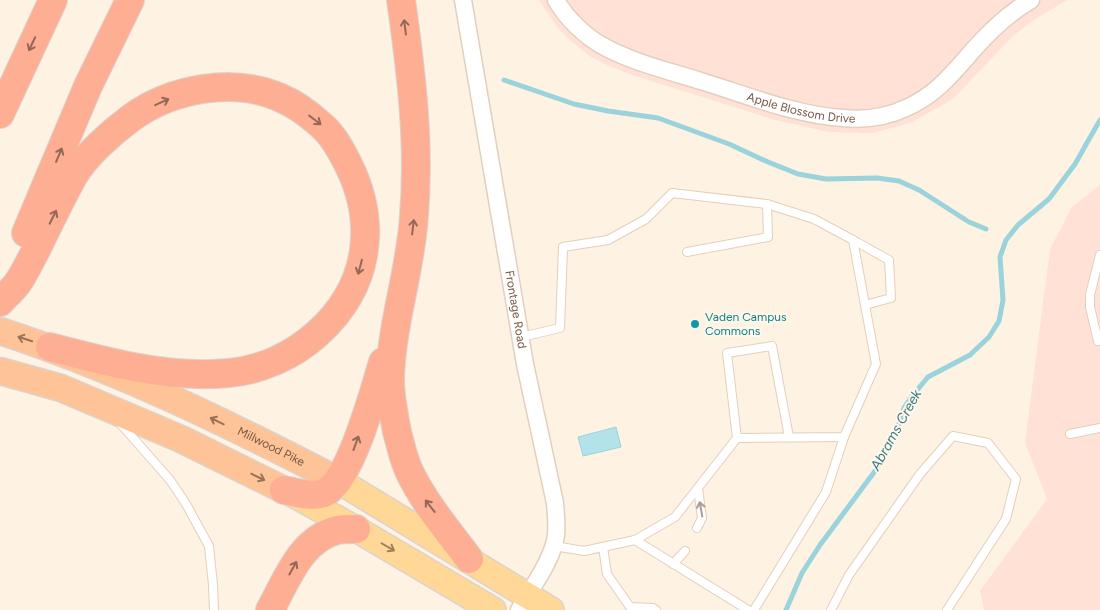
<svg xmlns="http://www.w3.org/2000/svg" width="1100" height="610" font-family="Figtree,sans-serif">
<rect width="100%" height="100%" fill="#fef3e2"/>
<g fill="#ffe1d5">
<path d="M539 0H1067L1034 20 1013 36 954 98 943 105 910 123 873 133H863L829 132 775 120 632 75 609 66 591 57 573 43 558 28Z"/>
<path d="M1100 185V610H984L980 591 1047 499 1025 443 1050 249 1072 207Z"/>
</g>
<path fill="#b4e2ea" stroke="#9ad3dc" d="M616 427 621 447 583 456 578 437Z"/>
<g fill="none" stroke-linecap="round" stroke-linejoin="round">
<g stroke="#9ad3dc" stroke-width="5">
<path d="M504 80 574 104 608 111 658 118 729 144 768 162 798 174 826 179 877 178 899 181 919 190 969 222 986 229"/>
<path d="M786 610 802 573 820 545 875 471 894 439 904 408 913 395 928 377 970 355 989 337 999 321 1003 300 1000 257 1006 240 1018 225 1049 199 1075 164 1100 120"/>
</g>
<defs>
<g id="service">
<path d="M853 240 889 260 891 298 865 305"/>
<path d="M687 252 768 237 767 204"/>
<path d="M521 337 560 328 563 247 608 240 646 219 672 193 767 204 814 219 853 240 876 364 844 437 737 438 675 517 635 540 584 551 554 546"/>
<path d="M1098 341 1090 307V295L1100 255"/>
<path d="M119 422 170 480 186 504 209 546 213 585 214 610"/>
<path d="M1070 434 1100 428"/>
<path d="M737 438 727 353 772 346 789 437"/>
<path d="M697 528 702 518 698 489"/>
<path d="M635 540 748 610"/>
<path d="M603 547 607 574 630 607 653 608 656 610"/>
<path d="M673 564 685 551"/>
<path d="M754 610 826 492 844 437"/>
<path d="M831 610 849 575 920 474 953 436 988 443 1016 479 1006 519 947 610"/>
</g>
<g id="minor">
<path id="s1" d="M463 0 525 364 555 503C556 514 557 524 556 535 553 560 531 588 519 610"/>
<path id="s2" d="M556 0C566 18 584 35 601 45 633 63 670 71 704 82 749 96 796 115 843 118 864 120 887 117 906 108 936 95 953 73 974 49 991 30 1009 13 1031 0"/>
</g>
<g id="primary">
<path d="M339 481 551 610"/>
<path d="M289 492 356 529 493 610"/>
</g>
<g id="trunk">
<path id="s3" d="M0 331C117 369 229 424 339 481"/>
<path d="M0 371 61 388 181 439 284 490"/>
</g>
<g id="motorway">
<path d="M401 0C411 71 420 143 414 215 411 270 391 324 390 380 390 397 394 415 397 432 401 446 404 462 411 475 426 505 449 532 469 559"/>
<path d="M0 114 53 0"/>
<path d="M26 233 88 86 130 0"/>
<path d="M0 302C6 295 14 289 19 281 25 272 30 261 35 252 48 226 60 200 74 175 86 155 112 132 131 118 172 88 234 77 281 98 295 104 310 115 321 125 333 135 341 150 348 164 378 224 369 287 318 333 294 355 262 370 229 373 168 379 108 362 50 347"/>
<path d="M284 490C297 493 314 498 326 492 352 477 374 391 383 362"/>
<path d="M270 610C287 580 300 540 337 530 343 529 350 529 356 529"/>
</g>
</defs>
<use href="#service" stroke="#e3cfbd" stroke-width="10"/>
<use href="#minor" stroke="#e3cfbd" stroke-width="19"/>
<use href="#primary" stroke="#dcd3cf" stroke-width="28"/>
<use href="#trunk" stroke="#dcd3cf" stroke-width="29"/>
<use href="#motorway" stroke="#dcd3cf" stroke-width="30"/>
<use href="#service" stroke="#fff" stroke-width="8"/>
<use href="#minor" stroke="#fff" stroke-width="16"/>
<use href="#primary" stroke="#ffd898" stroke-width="25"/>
<use href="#trunk" stroke="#fec396" stroke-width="26"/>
<use href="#motorway" stroke="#feae93" stroke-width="28"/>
</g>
<defs><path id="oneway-shaft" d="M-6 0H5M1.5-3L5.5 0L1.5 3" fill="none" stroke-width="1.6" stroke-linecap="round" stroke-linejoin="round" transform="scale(1.25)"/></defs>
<g stroke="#936855">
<use href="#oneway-shaft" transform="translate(405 27) rotate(-97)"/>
<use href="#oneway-shaft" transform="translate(32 44) rotate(115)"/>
<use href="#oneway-shaft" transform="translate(162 102) rotate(-24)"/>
<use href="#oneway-shaft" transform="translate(315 120) rotate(37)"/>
<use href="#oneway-shaft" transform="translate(59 155) rotate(-67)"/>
<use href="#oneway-shaft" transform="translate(53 217) rotate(-63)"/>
<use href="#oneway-shaft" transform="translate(413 227) rotate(-83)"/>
<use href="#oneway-shaft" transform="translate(360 267) rotate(105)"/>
<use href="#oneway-shaft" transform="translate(356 443) rotate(-70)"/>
<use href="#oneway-shaft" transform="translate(430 506) rotate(-128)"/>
<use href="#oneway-shaft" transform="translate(293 568) rotate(-61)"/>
</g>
<g stroke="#9a725a">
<use href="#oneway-shaft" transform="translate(25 339) rotate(-162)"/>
<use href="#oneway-shaft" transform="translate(217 421) rotate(-154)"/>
<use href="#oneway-shaft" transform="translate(258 477) rotate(26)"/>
</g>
<use stroke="#ae9a90" href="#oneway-shaft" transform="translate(701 509) rotate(-100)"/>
<use stroke="#a07e5f" href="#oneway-shaft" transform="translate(388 547) rotate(30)"/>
<circle fill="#0f9aa8" stroke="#fff7ea" stroke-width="2" cx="695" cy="324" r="5"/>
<g text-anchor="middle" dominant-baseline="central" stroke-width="4" stroke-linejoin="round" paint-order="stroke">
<g font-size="12" fill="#785746" stroke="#fff7ea">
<text stroke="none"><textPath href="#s2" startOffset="275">Apple Blossom Drive</textPath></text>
<text stroke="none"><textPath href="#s1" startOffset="314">Frontage Road</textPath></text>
<text stroke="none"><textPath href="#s3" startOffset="295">Millwood Pike</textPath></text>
</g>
<g font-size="12" fill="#0d838f" stroke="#fff7ea" text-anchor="start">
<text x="705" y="317">Vaden Campus<tspan x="705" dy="14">Commons</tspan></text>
</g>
<g font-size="14" font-style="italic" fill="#3b7b87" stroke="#fff7ea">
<text transform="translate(896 430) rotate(-61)">Abrams Creek</text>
</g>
</g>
</svg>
